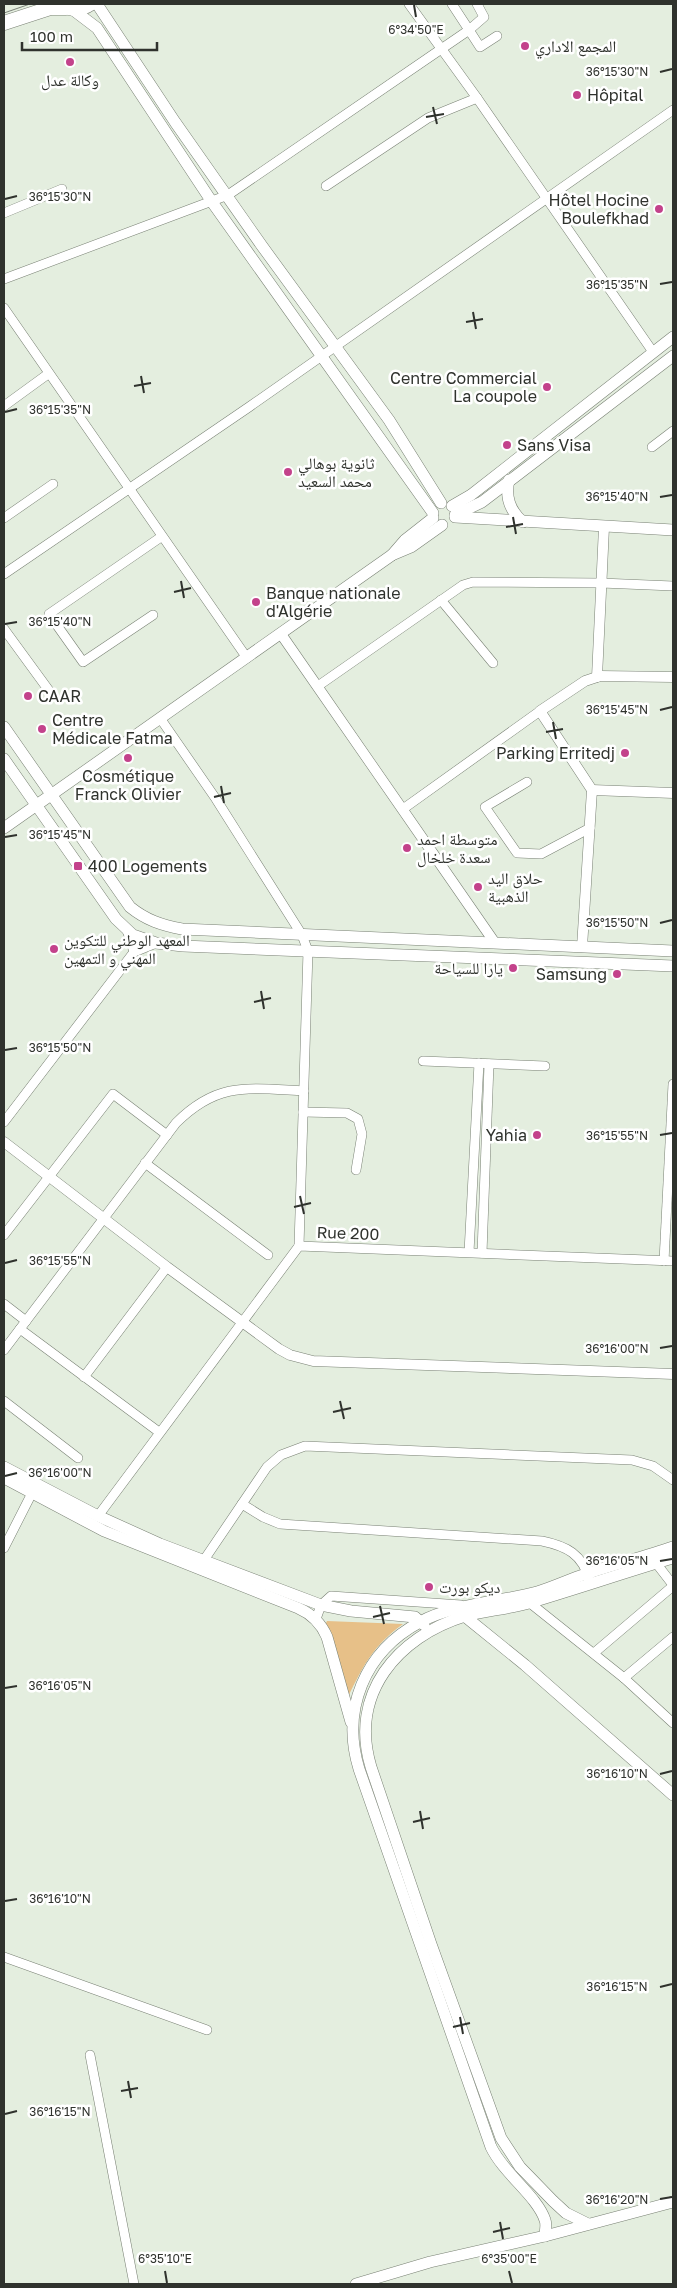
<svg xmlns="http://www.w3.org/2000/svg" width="677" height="2288" font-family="'Golos Text','Noto Naskh Arabic',sans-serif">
<rect width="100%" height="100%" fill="#e4eedf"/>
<path fill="#e7c088" d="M327 1621 403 1624C373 1646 364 1664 348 1697L325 1625Z"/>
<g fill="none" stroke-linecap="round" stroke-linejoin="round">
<defs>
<g id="minor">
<path d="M409 4 477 98 653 352"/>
<path d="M477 4 484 17 469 30 480 47 497 36"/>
<path d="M326 186 428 118 477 98"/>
<path d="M4 213 62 189"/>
<path d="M4 279 228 195 469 30 452 4"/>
<path d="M4 308 247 658"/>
<path d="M4 406 48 374"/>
<path d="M652 447 673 431"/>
<path d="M4 518 53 484"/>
<path d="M4 574 249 407 673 110"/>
<path d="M441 600 493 663"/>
<path d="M153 615 83 662 49 614 161 537"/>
<path d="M4 629 50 692"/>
<path d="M318 686 463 585 473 582 601 583 673 586"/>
<path d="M160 718 216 799 302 935 308 951 299 1246"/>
<path d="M527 782 485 807 517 853 541 854 590 828"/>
<path d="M403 809 540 711"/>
<path d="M127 930 134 952"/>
<path d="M423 1061 545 1066"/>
<path d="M303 1112 347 1113 358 1119 362 1134 356 1170"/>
<path d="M4 1122 134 952 156 943"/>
<path d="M145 1163 268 1255"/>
<path d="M4 1235 113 1094 167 1135"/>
<path d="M469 1252 479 1063"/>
<path d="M482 1253 489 1064"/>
<path d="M664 1261 673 1084"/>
<path d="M4 1304 26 1321"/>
<path d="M20 1329 159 1432"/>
<path d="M4 1350 176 1123C218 1081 249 1088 304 1091"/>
<path d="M84 1377 167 1267"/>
<path d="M4 1401 78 1458"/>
<path d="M242 1504 263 1517 280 1524 542 1541C566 1546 583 1554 589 1580"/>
<path d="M98 1516 299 1246 673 1261"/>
<path d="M4 1548 32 1493"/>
<path d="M204 1560 267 1467 281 1455 305 1446 632 1460 653 1466 673 1480"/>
<path d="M656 1563 673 1585"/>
<path d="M530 1603 624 1678 673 1723"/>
<path d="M316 1619 321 1605 331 1596 461 1605"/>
<path d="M594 1653 673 1586"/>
<path d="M624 1678 673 1637"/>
<path d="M4 1957 207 2030"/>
<path d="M90 2055 134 2284"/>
</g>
<g id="tertiary">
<path d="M281 634 495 943"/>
<path d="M597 677 604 527"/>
<path d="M592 790 673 793"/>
<path d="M582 947 592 790 540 711 585 681 600 676 673 677"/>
<path d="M4 1142 167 1267 279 1349 290 1355 313 1361 673 1374"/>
</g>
<g id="secondary">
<path d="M97 4 175 122 262 246 389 420 441 503"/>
<path d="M72 9 97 28 212 202 433 513"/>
<path d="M509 480C505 497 510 511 523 522"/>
<path d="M452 506 471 495 673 337"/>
<path d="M455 515 482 502 673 356"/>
<path d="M455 517 673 530"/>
<path d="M392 555 405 540 433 518"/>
<path d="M4 727 130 907C146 920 161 925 182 929L673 951"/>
<path d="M4 759 116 919 133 935 156 943 183 946 673 966"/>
<path d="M4 828 392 555 411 547 442 525"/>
<path d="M4 1467 98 1516 160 1544 321 1605 351 1611 415 1617 424 1625"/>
<path d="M4 1478 104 1531 298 1608C312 1614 321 1623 327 1637L351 1722"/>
<path d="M462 1614 525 1665 673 1795"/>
<path d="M588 2224 566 2213 553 2201 520 2167 501 2138 431 1944 371 1767C349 1694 397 1637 465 1616 487 1610 510 1609 532 1602 579 1588 626 1572 673 1558"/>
<path d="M545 2236C545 2231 547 2225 545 2220 537 2196 504 2174 491 2147L359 1769C341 1710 364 1652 420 1622 453 1604 500 1602 537 1592 554 1587 570 1579 586 1574 615 1564 645 1557 673 1547"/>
<path d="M356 2284 430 2262 545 2236 673 2202"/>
</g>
<g id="primary">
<path d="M59 4C70 10 80 11 90 4"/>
<path d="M4 23 50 8H66"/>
</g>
</defs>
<use href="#minor" stroke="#798174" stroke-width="10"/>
<use href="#tertiary" stroke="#798174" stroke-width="11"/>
<use href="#secondary" stroke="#798174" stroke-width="12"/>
<use href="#primary" stroke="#798174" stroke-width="15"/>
<use href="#minor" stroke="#fff" stroke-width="9"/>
<use href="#tertiary" stroke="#fff" stroke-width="10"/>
<use href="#secondary" stroke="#fff" stroke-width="11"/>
<use href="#primary" stroke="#fff" stroke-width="14"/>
<path stroke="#7c8279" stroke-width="1" d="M4 13 30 4"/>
</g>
<path fill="none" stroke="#2f322d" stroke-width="2" d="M414 5 416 17M660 72 672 69M433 107 437 124M426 117 444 114M5 199 17 196M660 284 672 282M473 312 476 329M466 322 483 319M141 376 144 393M134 386 151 383M5 412 17 409M660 497 672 495M513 517 516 534M506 527 523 524M181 581 184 598M174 592 191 588M5 624 17 622M660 710 672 707M553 722 556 739M546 732 563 729M221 786 224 803M214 797 231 793M5 837 17 835M660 923 672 920M261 991 264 1009M254 1002 271 998M5 1050 17 1048M660 1135 672 1133M300 1196 304 1214M294 1207 311 1203M5 1263 17 1260M660 1348 672 1346M340 1401 344 1419M333 1412 351 1408M5 1476 17 1473M660 1561 672 1559M380 1606 384 1624M373 1617 390 1613M5 1688 17 1686M660 1774 672 1771M420 1811 423 1829M413 1822 430 1818M5 1901 17 1899M660 1987 672 1984M460 2017 463 2034M453 2027 470 2023M128 2081 131 2098M121 2091 138 2088M5 2114 17 2111M660 2199 672 2197M500 2222 503 2239M493 2232 510 2228M165 2271 167 2283M509 2271 512 2283"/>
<g fill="#c3428b" stroke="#fff" stroke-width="2">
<circle cx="525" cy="46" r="5"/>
<circle cx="70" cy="62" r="5"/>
<circle cx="577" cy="95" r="5"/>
<circle cx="659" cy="209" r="5"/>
<circle cx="547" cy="387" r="5"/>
<circle cx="507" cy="445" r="5"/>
<circle cx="288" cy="472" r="5"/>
<circle cx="256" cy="602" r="5"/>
<circle cx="28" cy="696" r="5"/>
<circle cx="42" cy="729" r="5"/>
<circle cx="625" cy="753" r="5"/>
<circle cx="128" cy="758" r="5"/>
<circle cx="407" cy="848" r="5"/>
<rect x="73" y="861" width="10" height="10" rx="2.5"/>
<circle cx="478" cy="887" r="5"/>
<circle cx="54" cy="949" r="5"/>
<circle cx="513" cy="968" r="5"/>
<circle cx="617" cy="974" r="5"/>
<circle cx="537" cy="1135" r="5"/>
<circle cx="429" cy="1587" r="5"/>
</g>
<g text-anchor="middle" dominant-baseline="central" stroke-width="5" stroke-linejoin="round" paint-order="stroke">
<g font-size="16" fill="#2f322d" stroke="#fff" text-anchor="start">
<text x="535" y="46">المجمع الاداري</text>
<text x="70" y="80" text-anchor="middle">وكالة عدل</text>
<text x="587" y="95">Hôpital</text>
<text x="649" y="200" text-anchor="end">Hôtel Hocine<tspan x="649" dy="18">Boulefkhad</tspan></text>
<text x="537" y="378" text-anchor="end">Centre Commercial<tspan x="537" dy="18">La coupole</tspan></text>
<text x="517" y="445">Sans Visa</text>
<text x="298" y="463">ثانوية بوهالي<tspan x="298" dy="18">محمد السعيد</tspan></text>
<text x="266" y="593">Banque nationale<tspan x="266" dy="18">d'Algérie</tspan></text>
<text x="38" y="696">CAAR</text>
<text x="52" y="720">Centre<tspan x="52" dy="18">Médicale Fatma</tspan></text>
<text x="615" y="753" text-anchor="end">Parking Erritedj</text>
<text x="128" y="776" text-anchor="middle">Cosmétique<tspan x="128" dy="18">Franck Olivier</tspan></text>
<text x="417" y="839">متوسطة احمد<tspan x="417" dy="18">سعدة خلخال</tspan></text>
<text x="88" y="866">400 Logements</text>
<text x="488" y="878">حلاق اليد<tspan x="488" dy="18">الذهبية</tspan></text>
<text x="64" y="940">المعهد الوطني للتكوين<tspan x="64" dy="18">المهني و التمهين</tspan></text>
<text x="503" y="968" text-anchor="end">يارا للسياحة</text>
<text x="607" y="974" text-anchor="end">Samsung</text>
<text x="527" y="1135" text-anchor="end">Yahia</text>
<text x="439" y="1587">ديكو بورت</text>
</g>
<g font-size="16" fill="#2f322d" stroke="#fff">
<text transform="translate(348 1233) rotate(2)">Rue 200</text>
</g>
</g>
<g font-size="12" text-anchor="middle" fill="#2f322d" stroke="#fff" stroke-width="5" stroke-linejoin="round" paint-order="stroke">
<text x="416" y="34">6°34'50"E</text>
<text x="617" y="76">36°15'30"N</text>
<text x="60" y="201">36°15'30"N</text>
<text x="617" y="289">36°15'35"N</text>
<text x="60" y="414">36°15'35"N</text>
<text x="617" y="501">36°15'40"N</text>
<text x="60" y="626">36°15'40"N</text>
<text x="617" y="714">36°15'45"N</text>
<text x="60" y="839">36°15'45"N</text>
<text x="617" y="927">36°15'50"N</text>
<text x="60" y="1052">36°15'50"N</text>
<text x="617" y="1140">36°15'55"N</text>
<text x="60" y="1265">36°15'55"N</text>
<text x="617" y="1353">36°16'00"N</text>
<text x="60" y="1477">36°16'00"N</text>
<text x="617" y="1565">36°16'05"N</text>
<text x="60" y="1690">36°16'05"N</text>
<text x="617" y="1778">36°16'10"N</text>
<text x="60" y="1903">36°16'10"N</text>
<text x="617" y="1991">36°16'15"N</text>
<text x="60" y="2116">36°16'15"N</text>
<text x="617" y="2204">36°16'20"N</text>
<text x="165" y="2263">6°35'10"E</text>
<text x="509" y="2263">6°35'00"E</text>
</g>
<rect width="677" height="2288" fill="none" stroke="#2f322d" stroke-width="10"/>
<path d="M22 42v8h135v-8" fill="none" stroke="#2f322d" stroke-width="2.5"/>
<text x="30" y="42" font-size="15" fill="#2f322d" stroke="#ffffff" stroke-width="4" paint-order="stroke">100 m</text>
</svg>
